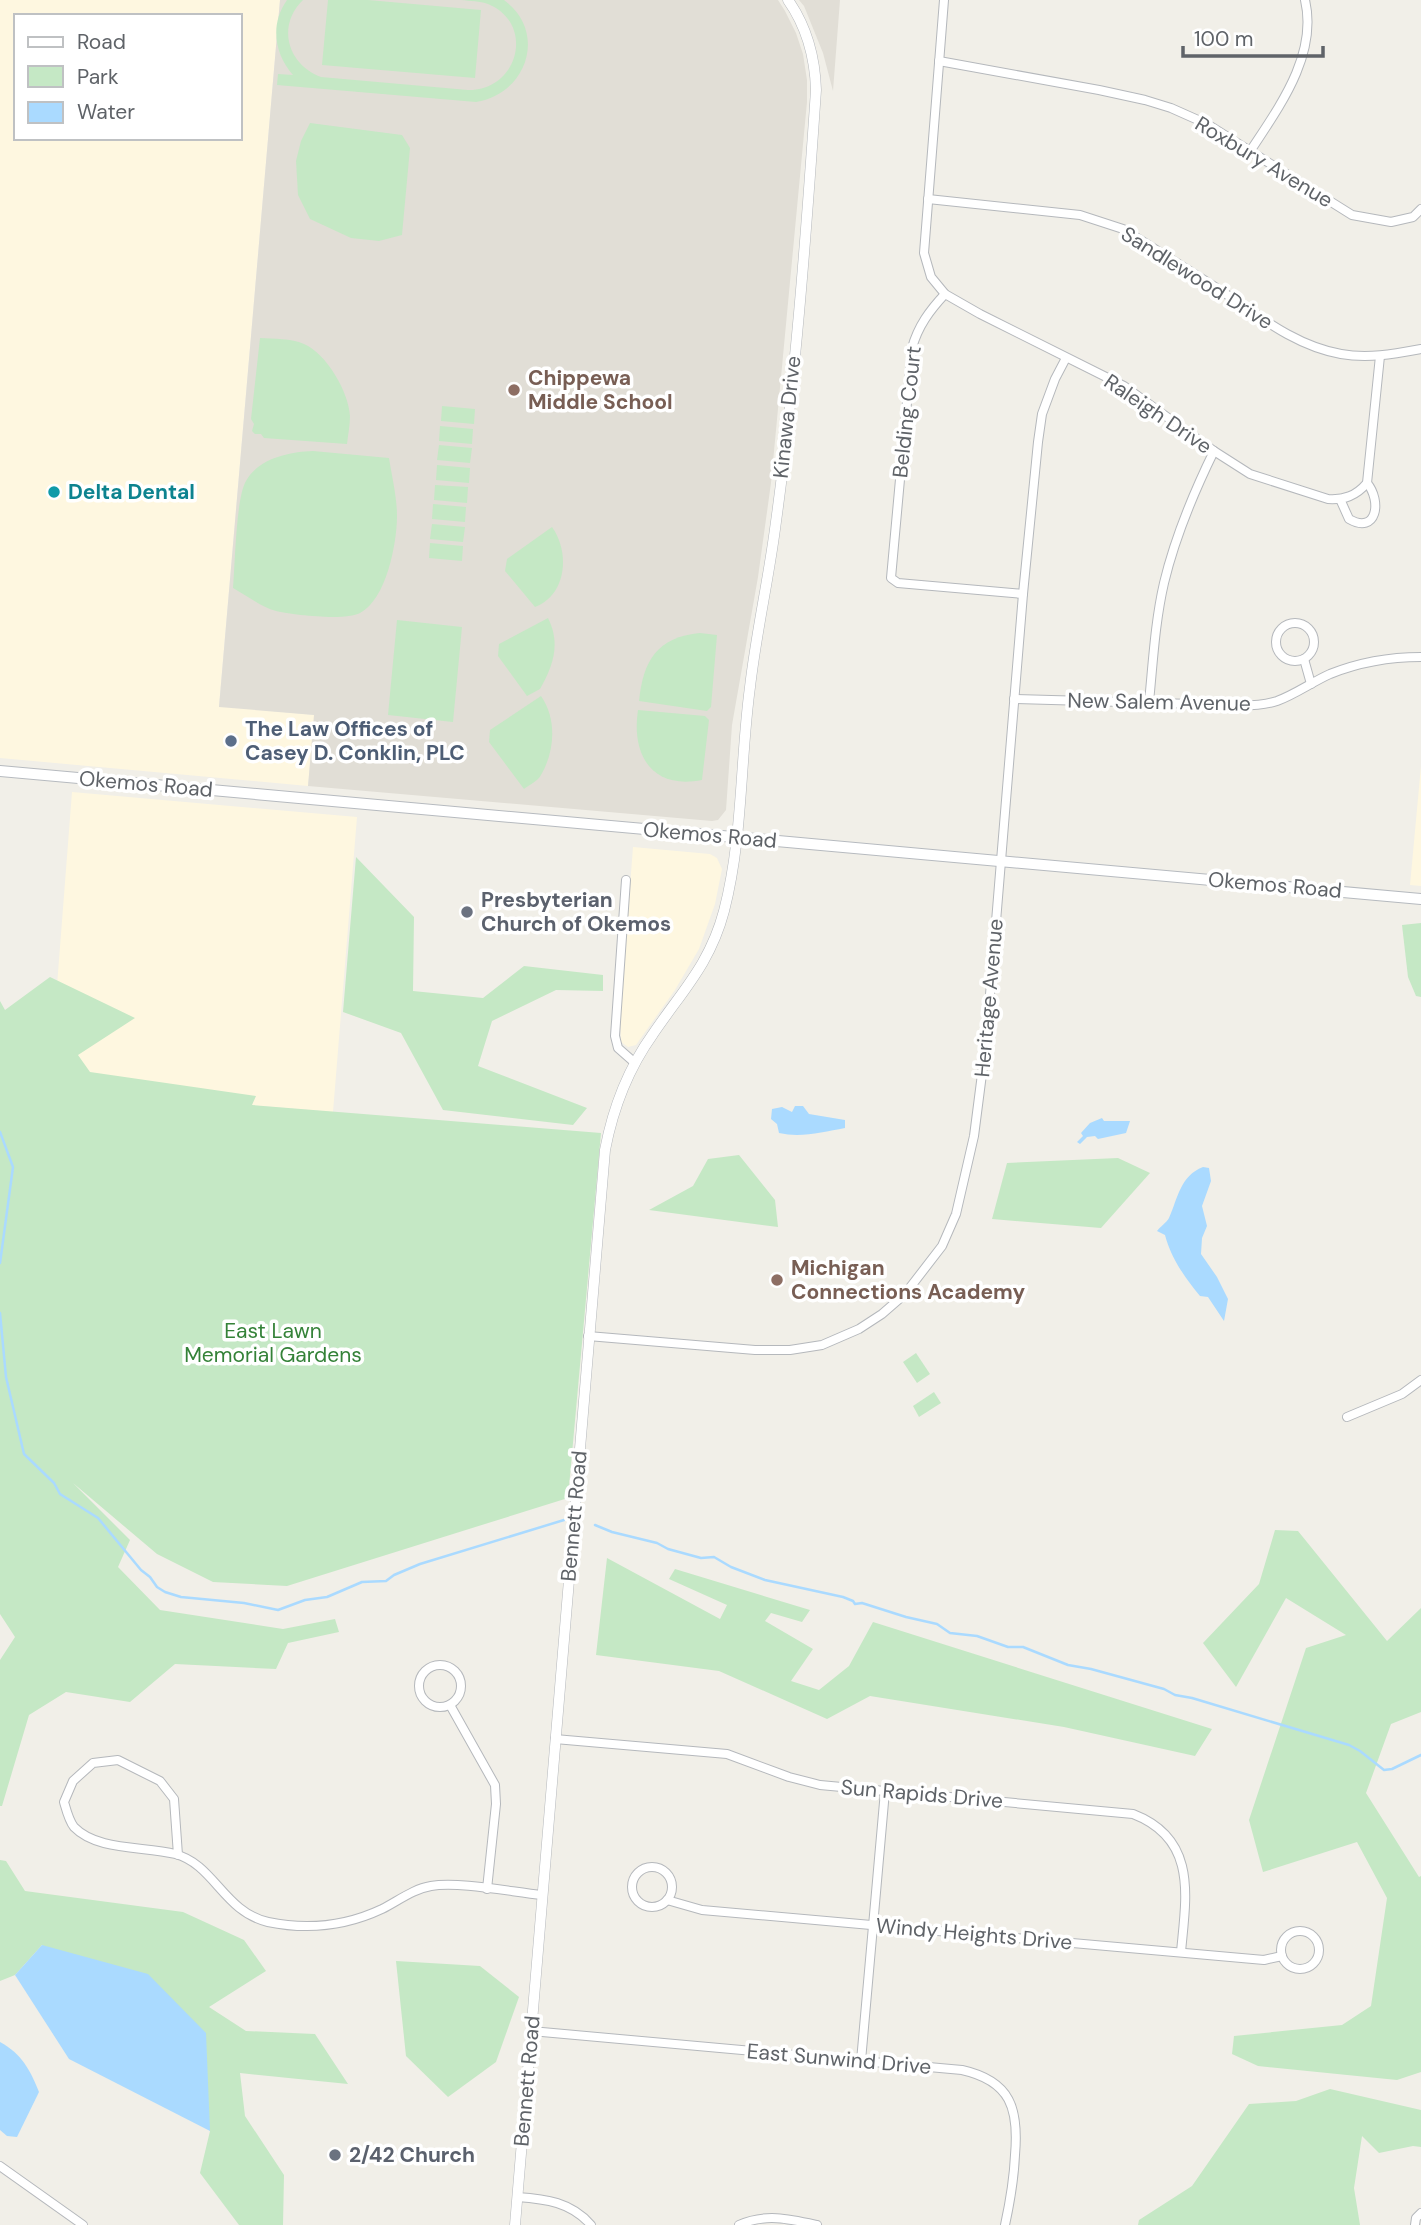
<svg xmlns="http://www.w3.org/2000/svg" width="1421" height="2225" font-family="'DM Sans',sans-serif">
<rect width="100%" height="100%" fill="#f1efe8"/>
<g fill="#fef7e0" fill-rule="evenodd">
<path d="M0 0H280L219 706 315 715 308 786 0 758ZM16 16H240V138H16Z"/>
<path d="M1421 766V886L1410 885Z"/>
<path d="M72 792 357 817 333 1112 49 1089Z"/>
<path d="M633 847 710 854 717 858 722 869 715 904 699 949 675 990 636 1045 628 1047 621 1042 620 1017Z"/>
</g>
<g fill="#e1ded6">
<path d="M280 0H778L785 11 796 33 803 54 807 80V102L771 483 758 577 732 725 726 810 718 820 712 821 308 786 314 715 219 707Z"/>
<path d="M799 0H840L833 91 823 53 804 6Z"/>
</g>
<g fill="#c5e8c5">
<path d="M287 0H303C276 26 288 65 321 77L468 90C518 91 536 24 488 4 480 1 470 1 461 0H504C548 32 527 94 476 102L277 85 278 74 293 75C274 53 270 24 287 0Z"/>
<path d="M328 0H368L481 10 475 78 322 65Z"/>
<path d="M310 123 402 135 410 148 402 235 379 241 351 238 310 219 298 195 296 161 301 141Z"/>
<path d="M260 338C274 339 291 338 304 344 326 353 349 392 350 416 350 425 348 435 347 444L264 438 261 434H255L252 431 254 424 251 419Z"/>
<path d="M442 406 475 409 474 424 441 421Z"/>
<path d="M440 426 473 429 472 444 439 441Z"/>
<path d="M439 445 472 448 470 463 437 460Z"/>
<path d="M313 451 389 458C392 477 397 497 397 516 397 544 386 600 360 613 345 621 293 615 276 611 261 607 246 595 233 588 235 566 236 497 246 481 259 458 289 452 313 451Z"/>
<path d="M437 465 470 468 469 483 436 480Z"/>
<path d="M435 485 468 487 467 503 434 500Z"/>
<path d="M433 504 466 507 465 522 432 519Z"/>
<path d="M432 524 465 527 463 542 430 539Z"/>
<path d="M552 527C570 552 567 595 535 607L505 571 507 559Z"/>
<path d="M430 543 463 546 462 561 429 558Z"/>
<path d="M548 618C561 644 553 666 540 689L527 696 498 656 499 644Z"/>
<path d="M397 620 462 627 453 722 388 715Z"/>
<path d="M700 633 717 635 711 707 707 711 639 701C643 661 657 637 700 633Z"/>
<path d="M541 696C557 719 555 751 541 775 538 781 529 785 524 789L489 742 490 730Z"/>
<path d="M638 710 705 716 709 720 702 780C652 790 631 755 638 710Z"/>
<path d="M356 857 414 917 413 991 483 998 524 966 603 975V991L556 990 492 1021 478 1066 587 1108 573 1125 443 1110 401 1033 343 1012Z"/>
<path d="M1421 923V997L1416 996 1408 977 1402 925Z"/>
<path d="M50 977 135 1018 78 1055 90 1072 256 1096 252 1105 601 1133 568 1498 287 1586 213 1582 157 1554 73 1483 130 1540 118 1567 160 1610 283 1629 335 1619 339 1632 288 1643 276 1669 175 1664 130 1702 66 1692 29 1715 2 1806H0V1660L15 1637 0 1614V1001L5 1010Z"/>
<path d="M739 1155 775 1200 778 1227 649 1210 693 1186 708 1159Z"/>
<path d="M1118 1158 1150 1173 1101 1228 992 1219 1007 1163Z"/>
<path d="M916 1353 930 1374 917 1383 903 1362Z"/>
<path d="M934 1392 941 1403 919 1417 913 1406Z"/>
<path d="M1275 1530 1298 1531 1387 1641 1421 1608V1712L1391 1724 1366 1793 1419 1877 1421 1876V2072L1397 2080 1258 2066 1232 2054 1234 2036 1342 2025 1371 2006 1387 1898 1357 1842 1263 1872 1249 1820 1306 1648 1346 1635 1286 1598 1236 1687 1203 1643 1259 1584Z"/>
<path d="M607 1558 720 1619 727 1605 669 1579 675 1569 810 1610 802 1622 771 1613 765 1621 813 1649 791 1681 819 1690 849 1666 873 1622 1212 1729 1195 1756 1064 1727 870 1696 827 1719 719 1671 596 1655Z"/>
<path d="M0 1860 6 1861 25 1891 183 1912 244 1940 266 1971 209 2007 246 2031 315 2034 348 2084 240 2073 245 2116 284 2175 283 2225H239L200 2173 210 2131 42 1945 15 1975 0 1981Z"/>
<path d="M396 1961 480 1966 519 1997 496 2062 448 2097 406 2056Z"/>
<path d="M1330 2089 1421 2110V2147L1413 2146 1379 2153 1362 2136 1354 2188 1360 2225H1138L1139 2220 1192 2186 1249 2104 1296 2101Z"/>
</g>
<g fill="#aadaff">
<path d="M795 1106H803L809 1114 845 1120V1128C823 1132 801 1138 779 1133L777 1124 771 1119 772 1109 782 1107 792 1112Z"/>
<path d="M1102 1118 1104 1121H1130L1126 1133 1098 1139 1095 1136 1087 1137 1080 1144 1077 1142 1083 1136 1081 1133 1090 1123Z"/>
<path d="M1203 1167 1209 1168 1211 1181 1202 1206 1207 1226 1202 1238 1201 1254 1217 1277 1228 1299 1224 1321 1208 1297 1200 1296C1185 1278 1171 1258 1165 1235L1157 1231C1160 1227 1167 1222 1169 1218 1178 1198 1180 1176 1203 1167Z"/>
<path d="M42 1945 148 1974 206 2033 210 2131 69 2059 15 1975Z"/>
<path d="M0 2042C22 2054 30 2070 39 2092L17 2137 7 2136 0 2130Z"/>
</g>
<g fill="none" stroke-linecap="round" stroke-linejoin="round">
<g stroke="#aadaff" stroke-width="2.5">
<path d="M0 1132 13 1167 0 1263"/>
<path d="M0 1313 6 1377 24 1454 54 1483 60 1494 98 1518 141 1570 150 1577 157 1587 165 1592 181 1597 244 1603 278 1610 305 1600 327 1597 362 1582 386 1581 394 1575 420 1564 564 1520"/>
<path d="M595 1525 612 1532 657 1543 668 1549 701 1558 714 1557 731 1567 765 1580 843 1597 853 1601 855 1604 862 1603 906 1617 937 1624 950 1633 977 1636 1008 1647H1023L1068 1665 1091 1669 1164 1689 1175 1695 1192 1698 1349 1745 1360 1751 1384 1770 1392 1769 1421 1755"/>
</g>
<defs>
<g id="minor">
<path d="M944 0 924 253 931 277 945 294 980 314 1124 386 1214 451 1250 474 1328 499C1344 500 1356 496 1367 483L1380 356"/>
<path d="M939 61 1099 90 1145 100 1171 108 1207 124 1352 215 1391 222 1413 217 1421 209"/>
<path d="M1251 150C1279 107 1318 55 1305 0"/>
<path d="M928 199 1080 215 1123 229C1156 250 1190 271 1223 292 1260 317 1296 346 1341 354 1368 359 1394 354 1421 349"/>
<path d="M945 294C930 310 918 326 912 348L891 578 898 583 1023 594"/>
<path d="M1340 499 1349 519C1377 535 1382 501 1367 483"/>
<circle cx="1295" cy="642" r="19"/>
<path d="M1304 659 1311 684"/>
<path d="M1014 699 1228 705C1244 706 1261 706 1277 701 1296 694 1312 682 1330 674 1360 662 1390 657 1421 657"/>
<path d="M1149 702C1153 662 1155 622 1164 583 1175 537 1193 494 1214 451"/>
<path d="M626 880 615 1036 618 1048 635 1063"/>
<path d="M588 1336 755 1350H790L822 1345 859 1329 882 1314 905 1294 942 1246 956 1214 974 1136 986 1043 1023 594 1038 442 1042 414 1055 379 1066 358"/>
<path d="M1347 1417 1402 1394 1421 1380"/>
<circle cx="440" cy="1686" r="21"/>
<path d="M450 1705 495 1785 496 1804 487 1889"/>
<path d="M555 1739 727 1754 789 1777 820 1785 1133 1814C1198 1839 1186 1897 1181 1952"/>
<path d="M178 1855 174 1799 160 1781 118 1760 93 1763 73 1781 64 1802C66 1809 69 1821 74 1827 97 1851 144 1846 175 1854 214 1864 224 1912 268 1922 307 1930 346 1926 382 1909 398 1901 413 1889 431 1886 458 1881 512 1892 542 1895"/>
<circle cx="652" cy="1887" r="20"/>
<path d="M667 1900 702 1910 1264 1960 1282 1956"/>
<circle cx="1300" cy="1950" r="19"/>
<path d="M531 2031 962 2070C1011 2081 1019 2109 1015 2155 1014 2178 1010 2202 1005 2225"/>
<path d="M861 2061 885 1791"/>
<path d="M0 2166 83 2225"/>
<path d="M517 2197C546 2199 571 2202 591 2225"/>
<path d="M739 2225C765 2213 790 2219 817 2225"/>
<path d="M1415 2225 1416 2218 1421 2213"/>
</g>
<path id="tertiary" d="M515 2225 605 1150C613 1108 628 1069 653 1034 682 991 710 964 724 911 743 838 740 761 750 687 756 634 768 582 775 529 795 384 806 237 816 90 815 58 807 27 788 0"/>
<path id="secondary" d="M0 771 1421 899"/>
</defs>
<use href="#minor" stroke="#b5b8bc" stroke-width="10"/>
<use href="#tertiary" stroke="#b5b8bc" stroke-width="11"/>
<use href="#secondary" stroke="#b6babf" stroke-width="12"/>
<use href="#minor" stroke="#fff" stroke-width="8"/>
<use href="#tertiary" stroke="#fff" stroke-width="10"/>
<use href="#secondary" stroke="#fff" stroke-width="10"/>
</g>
<g fill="#8d6e63" stroke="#fff" stroke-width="2.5">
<circle cx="514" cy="390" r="7"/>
<circle cx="777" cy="1280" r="7"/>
</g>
<circle fill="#0f9aa8" stroke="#fff" stroke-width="2.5" cx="54" cy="492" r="7"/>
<circle fill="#5c6f8a" stroke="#fff" stroke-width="2.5" cx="231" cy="741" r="7"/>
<g fill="#6b7280" stroke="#fff" stroke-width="2.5">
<circle cx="467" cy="912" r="7"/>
<circle cx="335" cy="2155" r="7"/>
</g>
<g text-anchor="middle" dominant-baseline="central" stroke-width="7" stroke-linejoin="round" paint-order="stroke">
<g font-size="21" fill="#5f6368" stroke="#fff">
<text transform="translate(1264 162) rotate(31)">Roxbury Avenue</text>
<text transform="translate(1197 278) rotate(32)">Sandlewood Drive</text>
<text transform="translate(907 412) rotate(-84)">Belding Court</text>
<text transform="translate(1158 414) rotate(34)">Raleigh Drive</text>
<text transform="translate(787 417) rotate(-84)">Kinawa Drive</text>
<text transform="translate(1159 702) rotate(1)">New Salem Avenue</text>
<text transform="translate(146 784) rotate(5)">Okemos Road</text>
<text transform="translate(710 835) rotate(5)">Okemos Road</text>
<text transform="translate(1275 885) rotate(5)">Okemos Road</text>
<text transform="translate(989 998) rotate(-85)">Heritage Avenue</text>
<text transform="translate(574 1516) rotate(-85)">Bennett Road</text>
<text transform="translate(922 1794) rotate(5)">Sun Rapids Drive</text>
<text transform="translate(974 1934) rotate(5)">Windy Heights Drive</text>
<text transform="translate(839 2059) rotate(5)">East Sunwind Drive</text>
<text transform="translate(527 2081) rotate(-85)">Bennett Road</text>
</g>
<g font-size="21" font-weight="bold" fill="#785e54" stroke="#fff" text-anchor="start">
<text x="528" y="378">Chippewa<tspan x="528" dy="24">Middle School</tspan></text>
<text x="791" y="1268">Michigan<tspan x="791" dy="24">Connections Academy</tspan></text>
</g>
<g font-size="21" font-weight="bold" fill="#0d838f" stroke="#fff" text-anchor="start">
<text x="68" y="492">Delta Dental</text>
</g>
<g font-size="21" font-weight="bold" fill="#4e5e75" stroke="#fff" text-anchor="start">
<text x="245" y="729">The Law Offices of<tspan x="245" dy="24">Casey D. Conklin, PLC</tspan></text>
</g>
<g font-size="21" font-weight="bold" fill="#5b616d" stroke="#fff" text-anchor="start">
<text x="481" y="900">Presbyterian<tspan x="481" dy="24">Church of Okemos</tspan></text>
<text x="349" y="2155">2/42 Church</text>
</g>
<g font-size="21" fill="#348238" stroke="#fff">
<text x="273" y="1331">East Lawn<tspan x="273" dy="24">Memorial Gardens</tspan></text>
</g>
</g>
<rect x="14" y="14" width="228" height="126" fill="#ffffff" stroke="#bfc1c3" stroke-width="2"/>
<rect x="28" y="37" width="35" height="10" fill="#ffffff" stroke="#bfc1c3" stroke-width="2"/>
<text x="77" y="49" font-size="21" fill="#5f6368">Road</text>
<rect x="28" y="66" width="35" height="21" fill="#c5e8c5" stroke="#bfc1c3" stroke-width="2"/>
<text x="77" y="84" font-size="21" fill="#5f6368">Park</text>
<rect x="28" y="102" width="35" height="21" fill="#aadaff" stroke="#bfc1c3" stroke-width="2"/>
<text x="77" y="119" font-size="21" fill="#5f6368">Water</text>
<path d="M1183 46v10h140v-10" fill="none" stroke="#5f6368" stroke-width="3.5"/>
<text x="1194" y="46" font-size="21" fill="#5f6368" stroke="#ffffff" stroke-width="5" paint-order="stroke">100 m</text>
</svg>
